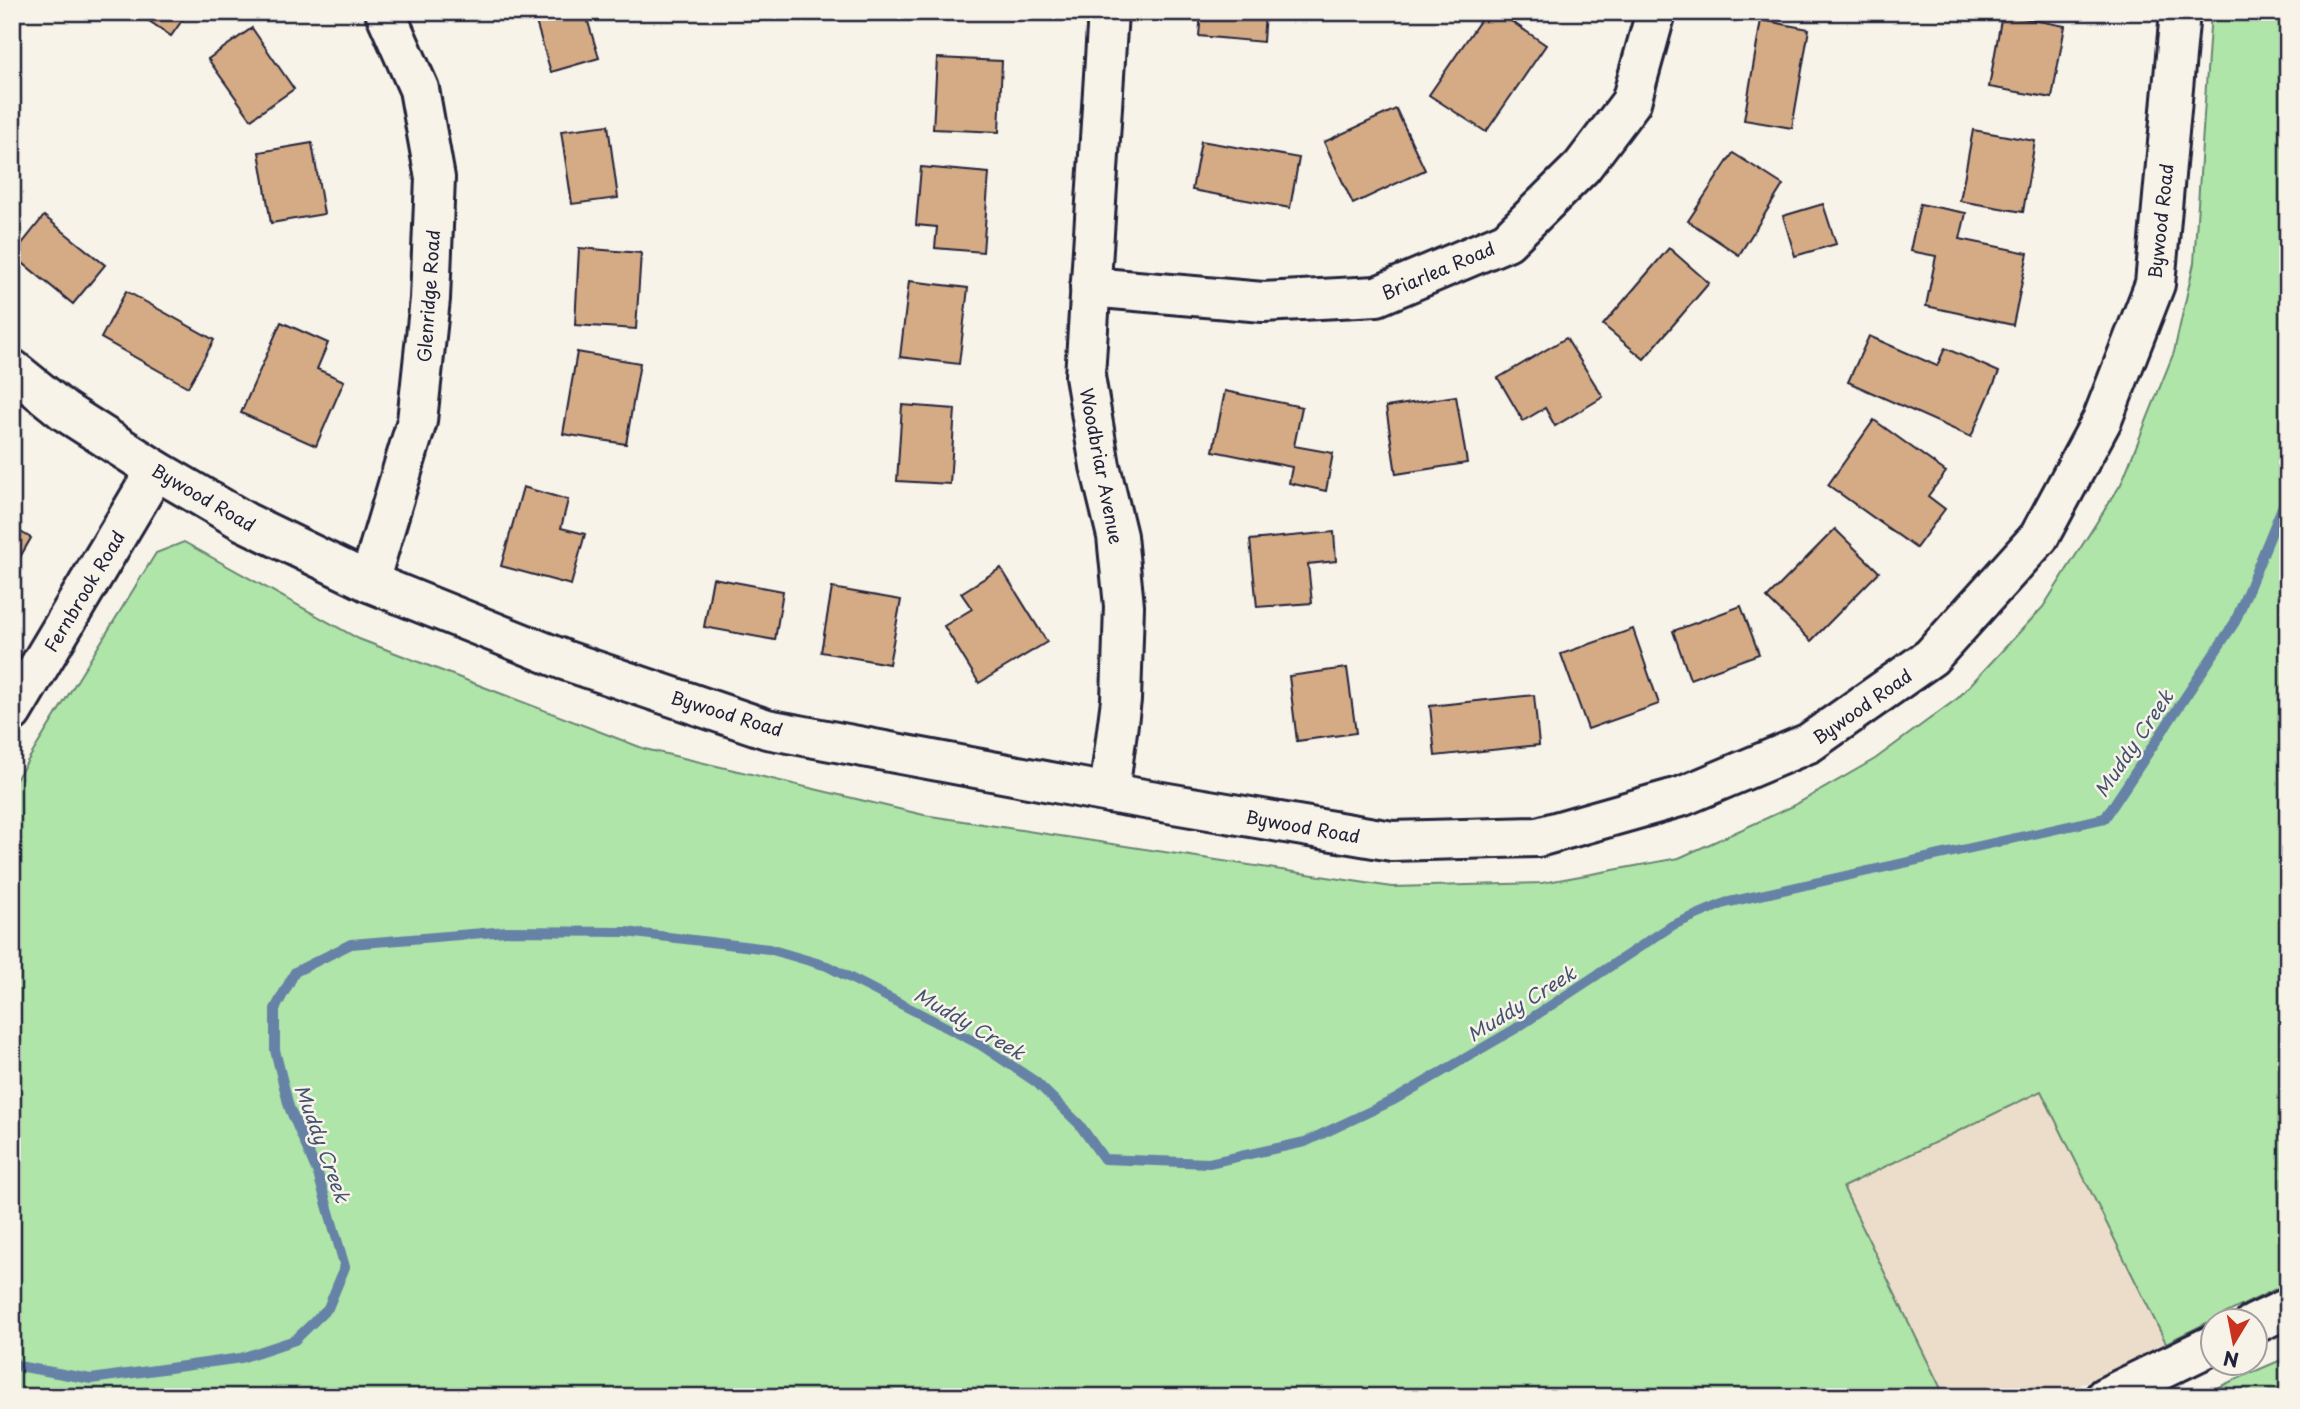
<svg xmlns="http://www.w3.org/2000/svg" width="2300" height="1409" font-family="'Playpen Sans',sans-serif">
<rect width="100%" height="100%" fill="#f7f3e8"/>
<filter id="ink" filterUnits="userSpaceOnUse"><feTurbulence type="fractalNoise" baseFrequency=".0143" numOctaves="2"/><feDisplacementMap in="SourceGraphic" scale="14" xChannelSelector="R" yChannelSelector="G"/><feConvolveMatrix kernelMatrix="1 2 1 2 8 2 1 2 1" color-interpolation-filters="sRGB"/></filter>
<g filter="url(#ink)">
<path fill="#ecddca" d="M2042 1091 2166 1343 2056 1397H1945L1842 1187Z"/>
<g fill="#afe5a8" stroke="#688472" stroke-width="2">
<path d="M2211 12H2288V1283L2166 1343 2041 1091 1843 1187 1945 1397H12V786L156 553 184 542 359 639 645 749 924 815 1392 887 1542 883 1679 858 1793 806 1875 759 1958 698 2043 607 2121 484 2174 352 2194 263Z"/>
<path d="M2288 1357V1397H2211L2209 1391Z"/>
</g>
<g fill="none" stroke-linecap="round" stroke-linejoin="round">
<path stroke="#6682a6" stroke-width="10" d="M12 1360 18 1366 91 1379 241 1358 295 1340 328 1308 345 1267 318 1174 289 1107 275 1050V1009L295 972 351 944 507 931 626 932 769 949 827 966 981 1045 1036 1082 1079 1124 1104 1159 1209 1163 1305 1142 1394 1100 1515 1029 1673 925 1725 903 2105 818 2235 622 2288 493"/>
</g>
<g fill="#d4ab85" stroke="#22223b" stroke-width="2">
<path d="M136 12H188L171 36Z"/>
<path d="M533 12H585L599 58 551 72Z"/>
<path d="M1201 12H1265L1263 42 1199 36Z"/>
<path d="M1486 12H1498L1546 45 1486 132 1429 95Z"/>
<path d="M2002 14 2065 26 2052 98 1989 87Z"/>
<path d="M1761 20 1809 29 1792 128 1744 120Z"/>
<path d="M252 28 294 89 251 119 208 59Z"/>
<path d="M937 58 1002 61 999 132 933 129Z"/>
<path d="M1396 109 1425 170 1353 204 1324 142Z"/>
<path d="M608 125 618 198 572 204 561 131Z"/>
<path d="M1973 130 2035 141 2023 212 1960 201Z"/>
<path d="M1201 141 1299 158 1290 208 1192 190Z"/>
<path d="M312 143 324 214 271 223 259 152Z"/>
<path d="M1733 153 1783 185 1739 255 1688 221Z"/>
<path d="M921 167 989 173 983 252 935 248 937 227 916 225Z"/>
<path d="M1823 204 1836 244 1795 256 1783 216Z"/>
<path d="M1920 204 1966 213 1960 239 2028 253 2013 325 1926 306 1936 256 1910 251Z"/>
<path d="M44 216 105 265 73 304 13 255Z"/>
<path d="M579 248 641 253 636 329 575 325Z"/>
<path d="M1669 248 1709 283 1644 359 1603 325Z"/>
<path d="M909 281 968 288 959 364 900 357Z"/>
<path d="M126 291 214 340 188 387 101 338Z"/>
<path d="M281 322 328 343 317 369 344 381 316 446 241 413Z"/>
<path d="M1869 336 1937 366 1945 348 1999 372 1971 437 1848 382Z"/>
<path d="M1566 338 1603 397 1555 426 1545 408 1523 421 1498 378Z"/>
<path d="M577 352 640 363 626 444 563 434Z"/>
<path d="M1225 391 1302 407 1294 446 1333 453 1326 491 1289 483 1292 467 1213 451Z"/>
<path d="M1456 396 1467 463 1396 474 1386 407Z"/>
<path d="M902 405 955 409 950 484 897 481Z"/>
<path d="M1874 420 1946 472 1928 496 1945 509 1916 548 1828 485Z"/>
<path d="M523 487 568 500 561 528 585 534 571 585 501 566Z"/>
<path d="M12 527 31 538 12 571Z"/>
<path d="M1835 529 1879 572 1811 641 1767 598Z"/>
<path d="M1334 532 1336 561 1308 564 1312 603 1257 607 1250 540Z"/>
<path d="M1001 568 1047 642 979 683 944 626 972 609 961 593Z"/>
<path d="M713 578 783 591 775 640 704 627Z"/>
<path d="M832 588 901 600 889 664 821 652Z"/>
<path d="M1741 606 1759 654 1690 679 1673 631Z"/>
<path d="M1633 629 1659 704 1588 729 1561 654Z"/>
<path d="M1347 668 1356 733 1297 741 1289 676Z"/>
<path d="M1534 695 1539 745 1435 756 1430 706Z"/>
</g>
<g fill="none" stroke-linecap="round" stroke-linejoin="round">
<defs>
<g id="street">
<path d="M1108 12 1085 376 1100 466 1117 536 1124 606 1121 700 1109 793"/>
<path d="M1090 287 1263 302 1377 296 1507 241 1582 167 1631 102 1656 12"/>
<path d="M12 369 64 411 156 470 245 522 369 582 564 660 767 729 1109 793 1392 841 1538 837 1683 796 1809 743 1931 657 2039 537 2102 420 2155 284 2180 12"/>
<path d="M369 582 417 421 430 299 435 178 419 89 385 12"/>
<path d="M12 712 156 470"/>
</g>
<g id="secondary">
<path d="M2254 1324 2288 1308"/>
<path d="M2105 1397 2212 1345"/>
</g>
</defs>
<use href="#street" stroke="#22223b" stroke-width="44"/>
<use href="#secondary" stroke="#22223b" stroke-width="44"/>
<use href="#street" stroke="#f7f3e8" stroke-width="38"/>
<use href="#secondary" stroke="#f7f3e8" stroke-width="38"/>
</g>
</g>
<g text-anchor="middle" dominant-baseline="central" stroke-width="5" stroke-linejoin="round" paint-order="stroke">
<g font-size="18" fill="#22223b" stroke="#f7f3e8">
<text transform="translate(2160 221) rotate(-84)">Bywood Road</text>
<text transform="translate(1438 270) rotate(-23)">Briarlea Road</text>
<text transform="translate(428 296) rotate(-86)">Glenridge Road</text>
<text transform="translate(1102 466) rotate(79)">Woodbriar Avenue</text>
<text transform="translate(204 497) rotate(30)">Bywood Road</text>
<text transform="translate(84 591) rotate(-59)">Fernbrook Road</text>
<text transform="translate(1862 706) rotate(-35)">Bywood Road</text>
<text transform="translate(727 713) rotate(17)">Bywood Road</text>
<text transform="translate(1303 826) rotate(10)">Bywood Road</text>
</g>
<g font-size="19" font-style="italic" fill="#445271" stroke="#f7f3e8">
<text transform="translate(2133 743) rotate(-56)">Muddy Creek</text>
<text transform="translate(1521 1003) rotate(-32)">Muddy Creek</text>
<text transform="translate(970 1023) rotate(30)">Muddy Creek</text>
<text transform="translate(323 1143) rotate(70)">Muddy Creek</text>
</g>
</g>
<rect width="2300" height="1409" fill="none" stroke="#f7f3e8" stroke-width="42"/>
<rect x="21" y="21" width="2258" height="1367" fill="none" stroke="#22223b" stroke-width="2.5" filter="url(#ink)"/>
<g transform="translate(2234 1342) rotate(190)"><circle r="33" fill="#f7f3e8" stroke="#a29fa3" stroke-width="2"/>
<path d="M0-5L12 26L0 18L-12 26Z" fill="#c8321e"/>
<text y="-10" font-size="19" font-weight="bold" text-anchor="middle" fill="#22223b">N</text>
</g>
</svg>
